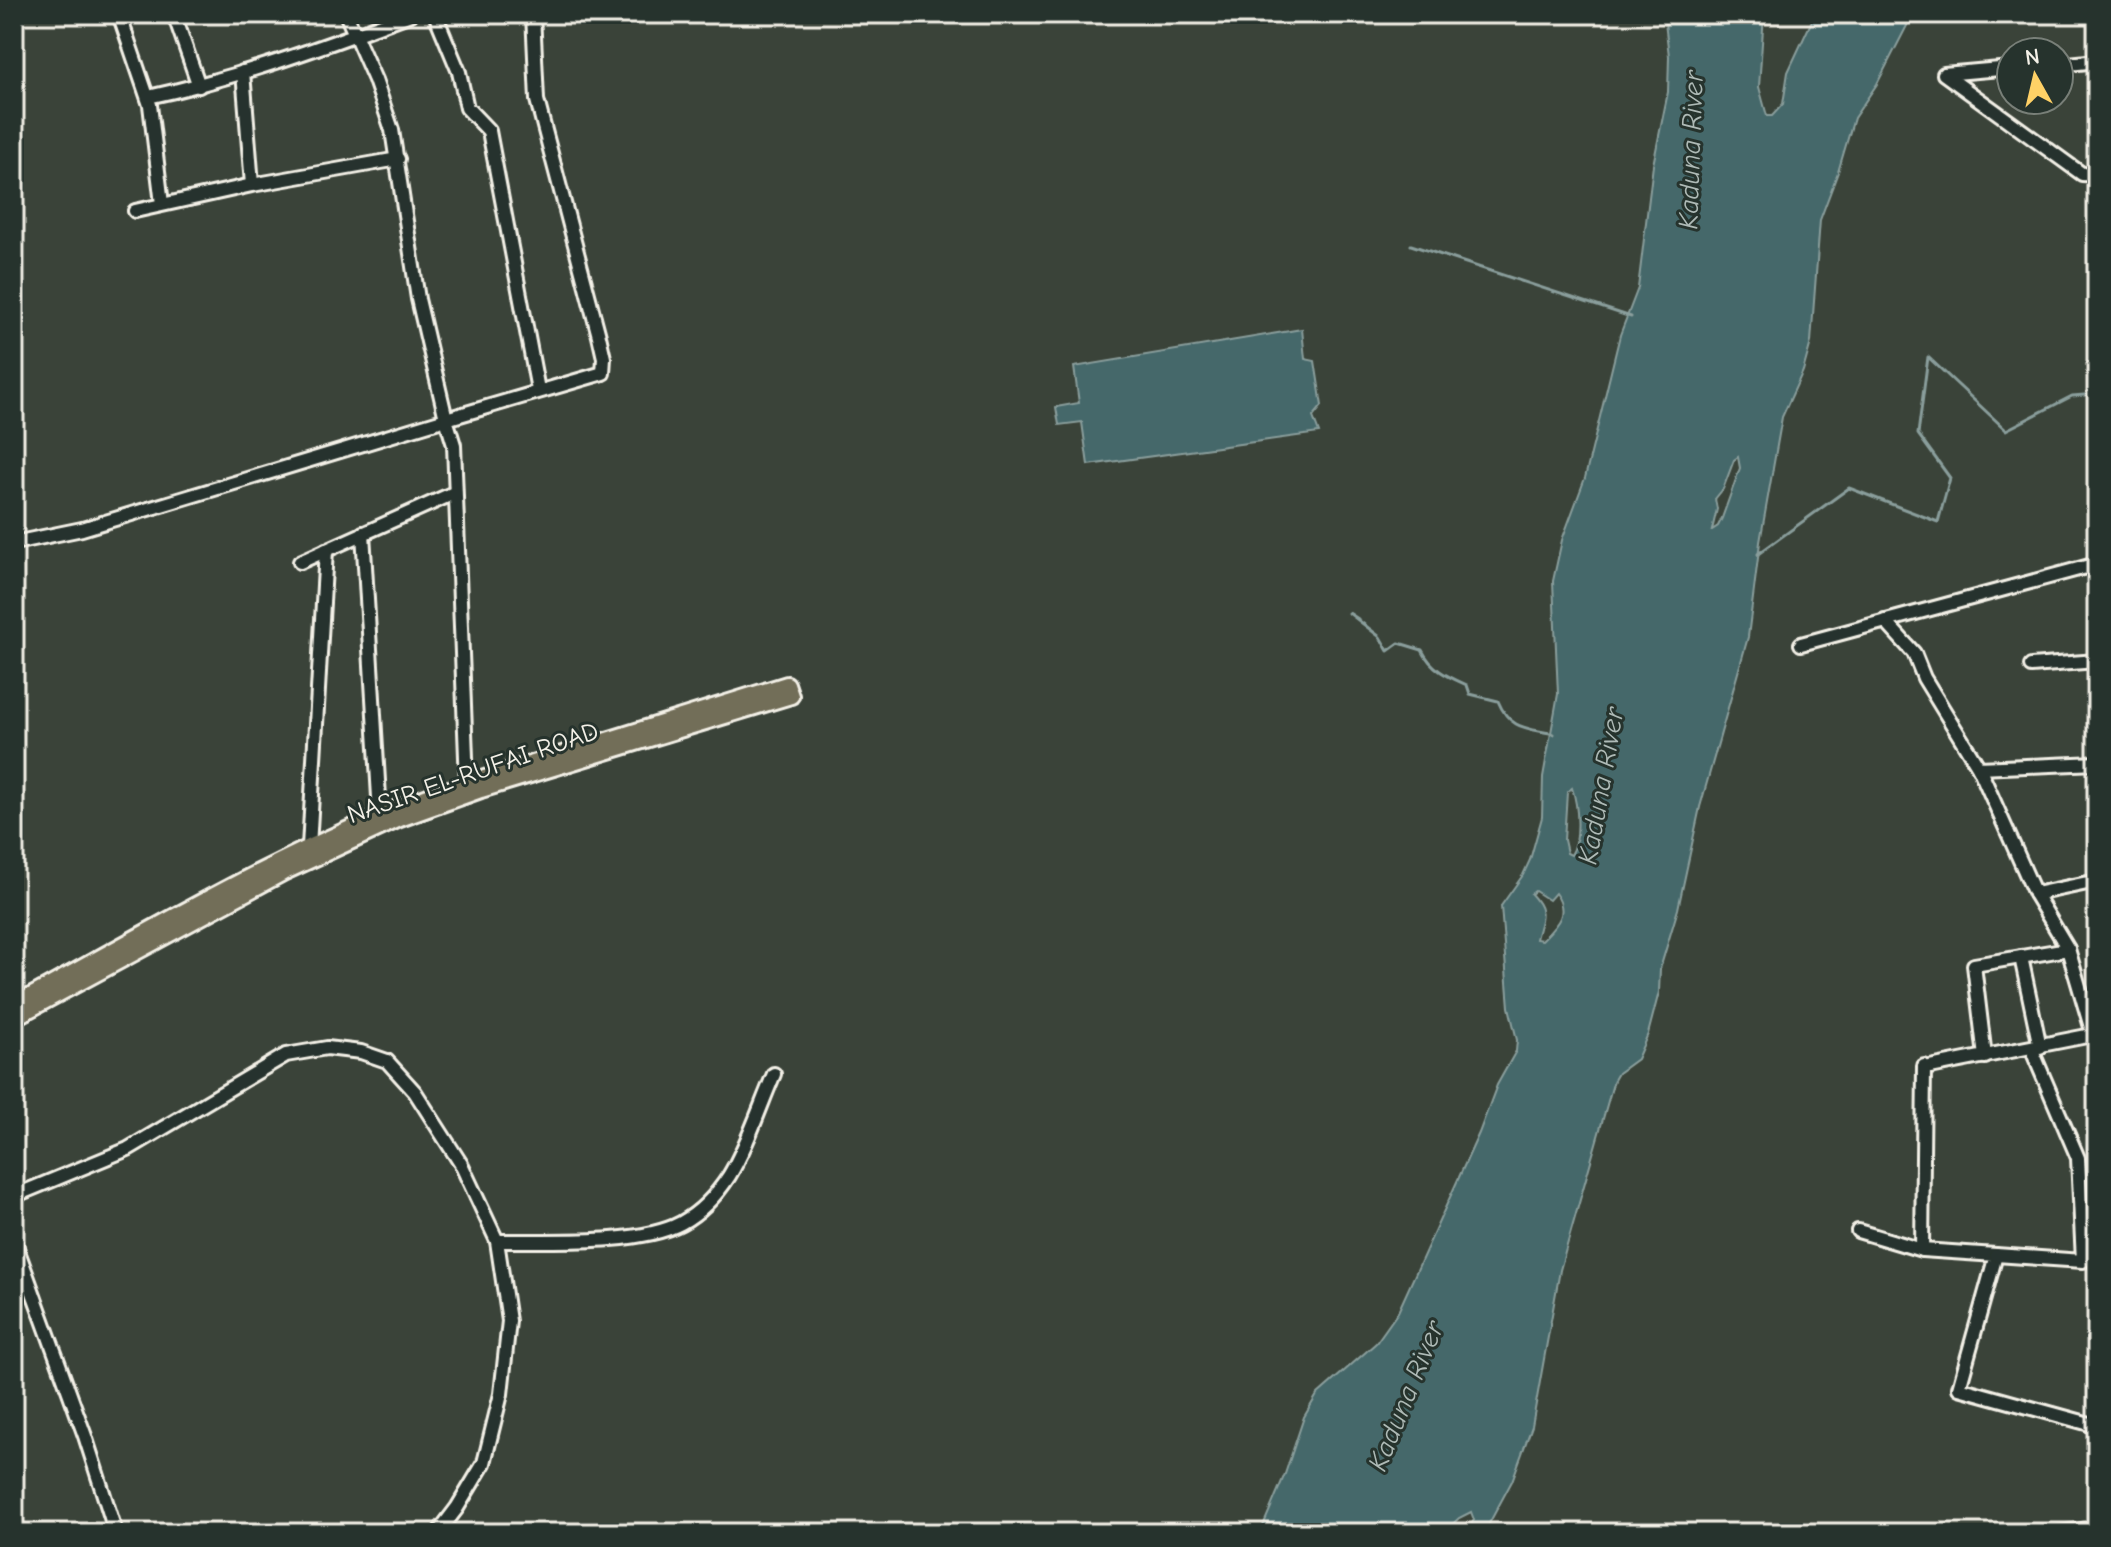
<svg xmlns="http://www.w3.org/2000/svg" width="2111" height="1547" font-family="'Comic Neue',sans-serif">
<rect width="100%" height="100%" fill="#3a4339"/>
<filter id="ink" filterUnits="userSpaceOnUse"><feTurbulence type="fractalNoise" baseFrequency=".0125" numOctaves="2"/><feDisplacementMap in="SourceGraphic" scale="16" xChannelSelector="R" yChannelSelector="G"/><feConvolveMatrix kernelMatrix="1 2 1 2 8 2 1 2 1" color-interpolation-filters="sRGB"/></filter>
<g filter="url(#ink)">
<g fill="#44676a" stroke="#8a9e9c" stroke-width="2" fill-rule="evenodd">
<path d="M1664 14H1764L1759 87 1767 116H1772L1783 104 1788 72 1815 14H1913L1877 84 1854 118 1838 172 1820 220 1811 342 1803 371 1782 417 1760 542 1748 637 1700 807 1678 909 1660 969 1659 992 1648 1034 1637 1059 1618 1073 1614 1080 1560 1270 1532 1426 1512 1481 1484 1533H1465L1474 1520 1471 1512 1459 1518 1443 1533H1260L1285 1474 1304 1417 1317 1395 1376 1343 1398 1312 1479 1133 1497 1085 1516 1051 1517 1040 1509 1007 1501 906 1523 875 1530 860 1542 817 1543 777 1558 694 1553 581 1562 540 1585 478 1620 335 1638 288 1653 165 1668 92 1669 56ZM1738 457 1740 468 1722 518 1718 526 1712 530 1717 509 1715 499 1723 489 1734 460ZM1572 788C1578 805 1581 840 1571 855L1567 853 1564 840 1567 792ZM1535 891 1549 900 1555 893C1570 913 1557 925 1542 940L1536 939C1541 918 1548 912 1531 894Z"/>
<path d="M1302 329 1305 359 1315 361 1322 406 1313 417 1319 433 1088 465 1082 422 1059 425 1056 407 1079 403 1074 367Z"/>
</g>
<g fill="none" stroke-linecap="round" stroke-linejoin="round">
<g stroke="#8a9e9c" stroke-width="3">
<path d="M1411 245 1631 317"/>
<path d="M1758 554 1849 488 1938 522 1950 478 1918 434 1928 357 2006 430 2072 396 2097 394"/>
<path d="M1358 619 1349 613 1380 637 1388 651 1399 643 1422 650C1432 670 1447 676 1467 685L1470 694 1498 701C1510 730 1527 728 1554 734"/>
</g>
<defs>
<g id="minor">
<path d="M119 14 150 105 162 204"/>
<path d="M174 14 199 86"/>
<path d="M435 14 459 72 467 108 489 131 538 390"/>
<path d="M2059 65 2097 61"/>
<path d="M2011 68 1944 74 2082 174 2097 175"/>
<path d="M243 72 252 185"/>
<path d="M148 97C238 78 325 46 411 14"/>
<path d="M135 211 252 185 398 159"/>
<path d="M363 533 380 814"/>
<path d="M14 543 82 529 446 419 418 299 392 130 375 80 346 14"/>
<path d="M300 562 454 493"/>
<path d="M1885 621 1914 653 1924 678 1979 768 2035 894 2068 949 2093 1034"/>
<path d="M1801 644 2097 564"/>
<path d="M2031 666 2097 661"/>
<path d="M1979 768 2097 763"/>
<path d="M467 783 454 445 446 419 603 373 604 358 599 336 537 100 533 14"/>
<path d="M309 847 326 550"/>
<path d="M2035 894 2097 881"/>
<path d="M2021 957 2040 1047"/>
<path d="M1985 1057 1974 965 2068 949"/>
<path d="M1930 1067 2097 1034"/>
<path d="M14 1196 128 1149 286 1055 327 1048 361 1052 387 1061 415 1092 461 1164 497 1241 509 1321 501 1394 484 1463 457 1508 438 1533"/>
<path d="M1858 1231 1922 1250 1996 1255 1959 1388 2097 1426"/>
<path d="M14 1240 85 1436 116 1533"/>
<path d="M497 1241C547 1240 638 1246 681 1223 701 1212 716 1196 729 1176 747 1147 760 1106 774 1074"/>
<path d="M1922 1250 1924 1066"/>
<path d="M1996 1255 2083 1261 2078 1158 2034 1055"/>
<path d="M2059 1533 2097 1528"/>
</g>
<path id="major" d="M14 1005C151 930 286 849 433 794L787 684 791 696 481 790 400 819 283 873 14 1018"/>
</defs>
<use href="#minor" stroke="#f4f1e8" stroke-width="18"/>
<use href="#major" stroke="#f4f1e8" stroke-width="20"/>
<use href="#minor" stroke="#26332d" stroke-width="12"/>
<use href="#major" stroke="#726e59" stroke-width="14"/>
</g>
</g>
<g text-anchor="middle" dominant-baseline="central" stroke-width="6" stroke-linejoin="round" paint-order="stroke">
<g font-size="26" fill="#f4f1e8" stroke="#26332d">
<text transform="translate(473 773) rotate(-19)">NASIR EL-RUFAI ROAD</text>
</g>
<g font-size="28" font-style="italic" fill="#aebab6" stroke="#26332d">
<text transform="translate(1691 150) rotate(-88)">Kaduna River</text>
<text transform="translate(1601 786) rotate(-80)">Kaduna River</text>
<text transform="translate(1406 1396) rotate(-68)">Kaduna River</text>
</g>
</g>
<rect width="2111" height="1547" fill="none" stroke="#26332d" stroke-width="48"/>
<rect x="24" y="24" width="2063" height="1499" fill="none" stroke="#f4f1e8" stroke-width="3" filter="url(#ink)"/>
<g transform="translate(2035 76) rotate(352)"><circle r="38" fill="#26332d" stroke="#787f78" stroke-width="2"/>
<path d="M0-6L14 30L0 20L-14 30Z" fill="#ffd166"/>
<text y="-12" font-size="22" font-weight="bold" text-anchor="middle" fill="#f4f1e8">N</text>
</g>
</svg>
